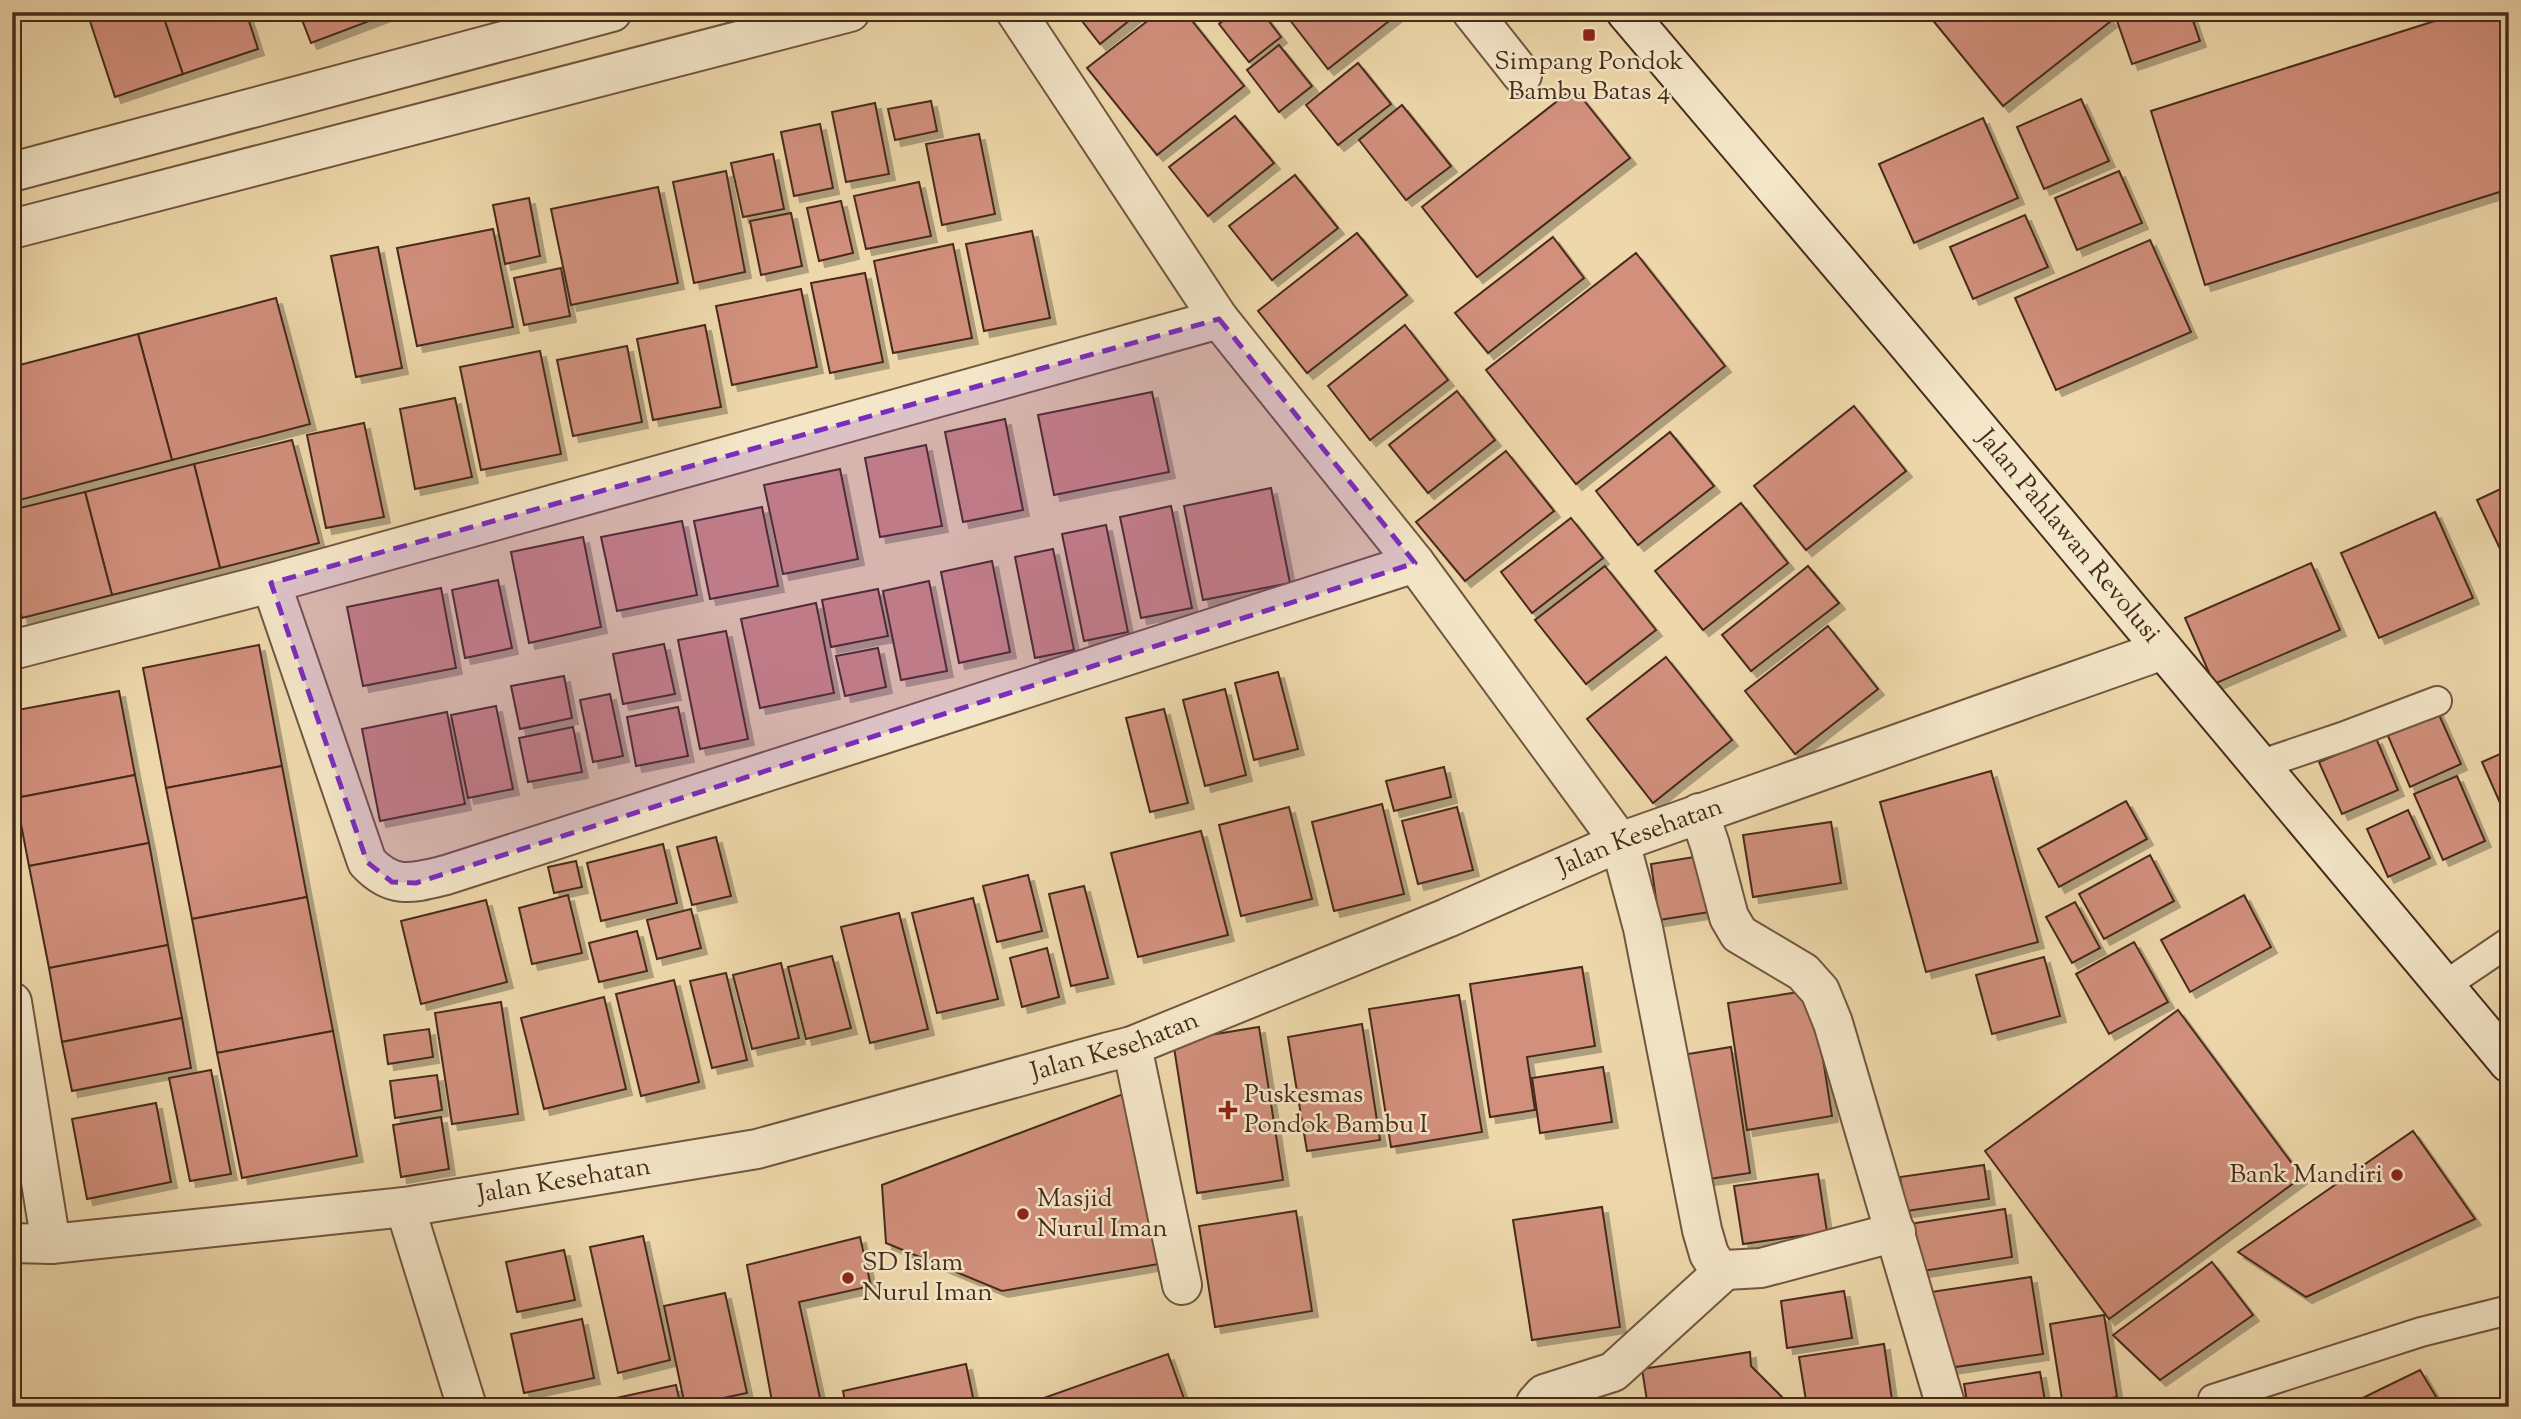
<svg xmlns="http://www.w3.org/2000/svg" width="2521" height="1419" font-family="'Sorts Mill Goudy',serif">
<defs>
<filter id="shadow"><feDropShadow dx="6" dy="6" stdDeviation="0" flood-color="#0004"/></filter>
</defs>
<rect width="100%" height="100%" fill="#eed8ab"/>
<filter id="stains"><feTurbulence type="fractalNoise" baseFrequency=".00286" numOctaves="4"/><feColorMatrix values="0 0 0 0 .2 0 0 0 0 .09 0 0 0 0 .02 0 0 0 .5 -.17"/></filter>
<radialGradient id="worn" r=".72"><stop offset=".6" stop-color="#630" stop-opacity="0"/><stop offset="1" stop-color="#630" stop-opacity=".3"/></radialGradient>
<g fill="#d18f7c" stroke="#472b1b" stroke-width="2" filter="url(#shadow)">
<path d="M87 12H162L183 74 115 97Z"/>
<path d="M162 12H246L258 49 183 74Z"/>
<path d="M299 12H387L388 14 311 43Z"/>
<path d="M1075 12H1140L1100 44Z"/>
<path d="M1159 12H1185L1244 86 1157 155 1087 68Z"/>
<path d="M1234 12H1262L1281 37 1249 62 1219 24Z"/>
<path d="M1290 12H1397L1398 14 1328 69 1286 15Z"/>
<path d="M1926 12H2104L2111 21 2003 106Z"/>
<path d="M2114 12H2190L2200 41 2132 64Z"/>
<path d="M2463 12H2509V189L2205 285 2151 111Z"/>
<path d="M1279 45 1312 86 1279 112 1247 70Z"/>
<path d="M1358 63 1391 104 1338 145 1306 105Z"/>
<path d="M1574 88 1630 158 1477 277 1422 207Z"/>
<path d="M2081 99 2109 161 2044 189 2017 127Z"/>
<path d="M931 101 937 131 895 140 888 109Z"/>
<path d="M875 103 889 174 846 182 832 112Z"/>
<path d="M1402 105 1451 166 1406 200 1359 140Z"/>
<path d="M1235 116 1274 163 1208 216 1169 167Z"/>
<path d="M1983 118 2018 198 1914 243 1879 164Z"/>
<path d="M820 124 833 188 794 196 781 132Z"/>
<path d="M979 134 995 214 942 225 926 144Z"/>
<path d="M773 154 784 209 743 217 731 163Z"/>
<path d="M726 171 745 272 694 283 673 182Z"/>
<path d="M2119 171 2142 223 2077 250 2055 198Z"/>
<path d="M1295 175 1338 228 1272 280 1229 226Z"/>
<path d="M919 182 931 236 866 249 854 196Z"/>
<path d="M658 187 678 283 571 305 551 209Z"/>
<path d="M529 198 540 256 505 264 493 205Z"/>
<path d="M841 201 853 253 819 261 807 208Z"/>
<path d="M791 213 802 266 761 275 750 221Z"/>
<path d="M2025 215 2048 267 1973 299 1950 247Z"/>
<path d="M493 229 513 327 417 346 397 248Z"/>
<path d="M1032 231 1050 318 984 331 966 244Z"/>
<path d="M1357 233 1407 295 1307 373 1258 311Z"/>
<path d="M1553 237 1584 278 1488 353 1455 313Z"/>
<path d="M2150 240 2191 332 2056 390 2015 298Z"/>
<path d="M953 244 972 338 893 353 874 261Z"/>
<path d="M378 247 402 368 356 377 331 256Z"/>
<path d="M1636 253 1725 366 1576 484 1486 370Z"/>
<path d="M561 268 570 316 524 325 514 278Z"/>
<path d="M865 273 883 362 830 373 811 283Z"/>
<path d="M801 289 817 367 732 385 716 306Z"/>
<path d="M276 298 310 424 172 460 138 334Z"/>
<path d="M705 325 721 407 653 420 637 339Z"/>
<path d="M1405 325 1448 380 1370 440 1328 386Z"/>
<path d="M138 334 172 460 12 502V367Z"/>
<path d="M627 346 642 422 573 436 557 360Z"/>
<path d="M540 351 561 454 481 470 460 367Z"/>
<path d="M1457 391 1495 440 1428 493 1389 445Z"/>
<path d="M1152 392 1169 472 1054 495 1038 415Z"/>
<path d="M455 398 472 477 415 489 400 409Z"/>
<path d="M1854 406 1906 471 1806 550 1754 486Z"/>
<path d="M1005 419 1023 510 963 522 945 432Z"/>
<path d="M364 423 384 517 326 528 307 435Z"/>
<path d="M1670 432 1714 486 1638 545 1596 491Z"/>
<path d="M292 440 319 543 220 568 194 464Z"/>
<path d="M926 445 942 526 880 537 865 458Z"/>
<path d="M1506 451 1554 511 1465 581 1416 522Z"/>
<path d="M194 464 220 568 112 595 85 492Z"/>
<path d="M840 469 858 559 783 574 764 485Z"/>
<path d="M2509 485V568L2477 500Z"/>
<path d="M1271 488 1290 583 1203 600 1184 506Z"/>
<path d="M85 492 112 595 22 618 12 577V510Z"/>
<path d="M1741 503 1788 563 1703 630 1655 571Z"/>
<path d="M1171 506 1192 608 1141 618 1120 517Z"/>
<path d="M762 507 778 586 710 599 694 521Z"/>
<path d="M2435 512 2473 598 2379 638 2341 553Z"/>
<path d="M1571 518 1603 558 1532 613 1501 572Z"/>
<path d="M682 521 697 595 617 611 601 537Z"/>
<path d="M1106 525 1128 632 1084 641 1062 534Z"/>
<path d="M583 537 601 627 529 643 511 552Z"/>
<path d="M1053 549 1074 650 1035 658 1015 557Z"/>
<path d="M992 561 1010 652 959 663 941 572Z"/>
<path d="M2311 563 2340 630 2214 684 2185 618Z"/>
<path d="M1605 566 1656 630 1586 684 1535 620Z"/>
<path d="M1808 566 1839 603 1751 671 1722 635Z"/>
<path d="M498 580 512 648 465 658 452 590Z"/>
<path d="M929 581 947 671 901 680 883 591Z"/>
<path d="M441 588 456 668 363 686 347 607Z"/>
<path d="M878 589 888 636 831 647 822 600Z"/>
<path d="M816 603 834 693 760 708 741 619Z"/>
<path d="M1828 626 1878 689 1795 754 1745 691Z"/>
<path d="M726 631 748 739 700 749 678 640Z"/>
<path d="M664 644 675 694 623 704 613 654Z"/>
<path d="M259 645 282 766 166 788 143 668Z"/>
<path d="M878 648 886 687 845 696 836 656Z"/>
<path d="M1666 657 1732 740 1653 803 1587 719Z"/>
<path d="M1278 672 1298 749 1254 760 1235 683Z"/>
<path d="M564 676 572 718 520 729 511 686Z"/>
<path d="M1225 689 1246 775 1205 786 1183 700Z"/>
<path d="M119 691 135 775 16 798 12 779V711Z"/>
<path d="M610 694 623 756 593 762 580 700Z"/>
<path d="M496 706 513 789 468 798 451 715Z"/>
<path d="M678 707 688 756 636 766 627 717Z"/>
<path d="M2436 708 2461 764 2410 787 2385 729Z"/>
<path d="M1164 709 1188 803 1150 812 1126 718Z"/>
<path d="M447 712 465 804 380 821 362 729Z"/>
<path d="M573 727 582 772 528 782 519 738Z"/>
<path d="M2376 738 2398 790 2342 814 2319 762Z"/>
<path d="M2509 750V821H2508L2482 762Z"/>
<path d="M282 766 307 897 192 919 166 788Z"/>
<path d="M1444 767 1451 797 1394 811 1386 781Z"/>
<path d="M1991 771 2038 942 1926 972 1880 802Z"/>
<path d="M135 775 149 843 29 866 16 798Z"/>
<path d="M2457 776 2485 841 2443 860 2414 794Z"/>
<path d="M2126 801 2147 839 2059 887 2038 849Z"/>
<path d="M1382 804 1404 894 1334 911 1312 822Z"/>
<path d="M1289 807 1312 899 1241 916 1219 825Z"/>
<path d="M1457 807 1473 870 1418 884 1402 821Z"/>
<path d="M2408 810 2430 858 2388 877 2367 829Z"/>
<path d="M1831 822 1841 883 1753 897 1743 835Z"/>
<path d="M1201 831 1228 935 1138 957 1111 853Z"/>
<path d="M716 837 731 896 692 905 677 847Z"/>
<path d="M149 843 168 945 49 968 29 866Z"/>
<path d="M663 844 677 903 601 921 587 863Z"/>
<path d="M1707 855 1716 911 1659 920 1651 864Z"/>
<path d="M2150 855 2174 901 2104 939 2079 894Z"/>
<path d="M576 861 582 887 554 893 548 867Z"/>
<path d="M1028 875 1042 931 997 942 983 886Z"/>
<path d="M1084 886 1108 978 1071 986 1049 894Z"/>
<path d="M568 895 582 953 532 964 519 908Z"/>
<path d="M2244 895 2271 947 2190 992 2161 940Z"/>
<path d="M307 897 333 1031 217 1053 192 919Z"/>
<path d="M973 898 998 999 937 1013 912 913Z"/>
<path d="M486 900 507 982 421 1004 401 921Z"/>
<path d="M2075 902 2100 948 2072 963 2046 917Z"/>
<path d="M691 909 701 948 657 959 647 920Z"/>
<path d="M899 913 928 1029 870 1043 841 927Z"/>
<path d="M637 931 647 971 599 982 589 943Z"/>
<path d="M2134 942 2168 1002 2109 1034 2076 974Z"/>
<path d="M168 945 182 1018 62 1042 49 968Z"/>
<path d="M1047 948 1059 997 1022 1007 1010 958Z"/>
<path d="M832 956 851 1028 806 1039 788 967Z"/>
<path d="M2044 957 2060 1016 1992 1034 1976 975Z"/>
<path d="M781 963 799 1038 752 1049 733 975Z"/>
<path d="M1582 967 1595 1046 1527 1057 1535 1110 1490 1117 1470 984Z"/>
<path d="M726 973 747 1060 712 1068 690 981Z"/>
<path d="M674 980 699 1082 641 1096 616 994Z"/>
<path d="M1812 990 1832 1116 1747 1130 1728 1003Z"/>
<path d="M1459 995 1482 1132 1391 1147 1369 1009Z"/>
<path d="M604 997 626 1089 544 1109 521 1018Z"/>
<path d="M501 1002 518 1114 452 1124 435 1013Z"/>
<path d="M2178 1010 2302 1177 2109 1319 1985 1151Z"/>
<path d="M182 1018 191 1068 72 1091 62 1042Z"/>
<path d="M1362 1024 1380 1140 1307 1151 1288 1037Z"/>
<path d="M1259 1027 1283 1180 1197 1193 1173 1041Z"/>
<path d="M429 1029 433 1057 388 1064 384 1035Z"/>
<path d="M333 1031 357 1156 242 1178 217 1053Z"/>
<path d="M1731 1047 1750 1173 1695 1181 1676 1056Z"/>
<path d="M1603 1067 1612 1122 1540 1133 1532 1078Z"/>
<path d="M211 1070 231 1174 190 1181 169 1078Z"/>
<path d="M437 1075 442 1110 395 1118 390 1081Z"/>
<path d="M1139 1088 1170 1262 1002 1291 886 1243 882 1185Z"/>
<path d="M156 1103 171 1182 87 1199 72 1119Z"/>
<path d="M441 1117 449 1169 401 1177 393 1125Z"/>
<path d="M2413 1131 2475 1219 2306 1297 2238 1252Z"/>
<path d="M1984 1165 1989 1199 1906 1211 1900 1177Z"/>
<path d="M1818 1174 1827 1232 1743 1244 1734 1186Z"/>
<path d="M1602 1207 1620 1327 1532 1340 1513 1220Z"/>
<path d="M2005 1209 2012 1257 1910 1273 1903 1225Z"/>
<path d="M1296 1211 1312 1311 1215 1327 1199 1226Z"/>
<path d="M643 1236 670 1360 618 1373 590 1247Z"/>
<path d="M860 1237 871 1286 799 1302 822 1407H773L747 1265Z"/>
<path d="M564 1250 575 1300 517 1312 506 1262Z"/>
<path d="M2212 1262 2253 1315 2160 1380 2113 1335Z"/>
<path d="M2031 1277 2043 1354 1942 1369 1931 1292Z"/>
<path d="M1844 1291 1852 1338 1787 1348 1781 1301Z"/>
<path d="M725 1293 747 1393 685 1406 664 1306Z"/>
<path d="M2104 1315 2117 1397 2063 1406 2050 1324Z"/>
<path d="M582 1319 594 1378 524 1393 511 1334Z"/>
<path d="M1884 1344 1893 1407H1807L1799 1357Z"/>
<path d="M1750 1352 1751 1366 1792 1407H1648L1642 1369Z"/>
<path d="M1168 1354 1187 1407H1041L1038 1400Z"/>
<path d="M966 1364 975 1407H846L843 1391Z"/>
<path d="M2420 1370 2441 1405 2344 1407Z"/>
<path d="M2040 1372 2046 1407H1968L1964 1384Z"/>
<path d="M676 1385 681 1407H575Z"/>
</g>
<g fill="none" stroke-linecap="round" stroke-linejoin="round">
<defs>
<g id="service">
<path d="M2259 765 2342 737 2437 701"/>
<path d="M2444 986 2509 942"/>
<path d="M2213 1399 2421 1332 2509 1310"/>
</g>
<g id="minor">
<path d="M1016 12 1219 319 1415 563 1620 842 1643 928 1702 1230 1709 1254 1716 1265 1725 1270 1761 1268 1896 1232"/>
<path d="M1472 12 1522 75"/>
<path d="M12 172 612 12"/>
<path d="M12 229 850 12"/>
<path d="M271 583 367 862C393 890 413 883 446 875L1415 563"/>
<path d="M12 650 271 583 1219 319"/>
<path d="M1699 813 1710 845 1729 917 1739 934 1803 972 1820 991 1833 1023 1946 1407"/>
<path d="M12 1002 51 1244"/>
<path d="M1132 1046 1182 1285"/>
<path d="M405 1207 467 1407"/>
<path id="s1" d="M12 1243 51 1244 405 1207 757 1149 1108 1052 1132 1046 1447 918 1620 842 2163 650"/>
<path d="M1536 1407V1403L1544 1394 1613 1372 1725 1270"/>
</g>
<g id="secondary">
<path id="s2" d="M1626 12 1905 341 2509 1063"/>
</g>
</defs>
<use href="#service" stroke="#71563f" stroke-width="32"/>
<use href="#minor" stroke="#71563f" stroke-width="42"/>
<use href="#secondary" stroke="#472b1b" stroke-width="42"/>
<use href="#service" stroke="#f4e6c8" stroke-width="28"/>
<use href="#minor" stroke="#f4e6c8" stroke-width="38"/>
<use href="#secondary" stroke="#f4e6c8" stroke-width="38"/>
</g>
<path fill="#7b2cbf" fill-opacity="0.2" stroke="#7b2cbf" stroke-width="5" stroke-dasharray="14 9" stroke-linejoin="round" d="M1219 319 1415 563 416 883 392 882 367 862 271 583Z"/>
<g fill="#8f2418" stroke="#f4e6c8" stroke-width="2.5">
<rect x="1582" y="28" width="14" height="14" rx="3.5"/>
<path d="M1224.5 1099.5h7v7h7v7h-7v7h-7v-7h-7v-7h7z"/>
<circle cx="2397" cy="1175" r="7"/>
<circle cx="1023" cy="1214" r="7"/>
<circle cx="848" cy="1278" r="7"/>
</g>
<g text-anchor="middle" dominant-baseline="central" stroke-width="5" stroke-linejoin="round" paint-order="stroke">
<g font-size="26" fill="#472b1b" stroke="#f4e6c8" text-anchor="start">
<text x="1589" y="62" text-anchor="middle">Simpang Pondok<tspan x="1589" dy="30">Bambu Batas 4</tspan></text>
<text x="1244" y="1095">Puskesmas<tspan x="1244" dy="30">Pondok Bambu I</tspan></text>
<text x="2383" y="1175" text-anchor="end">Bank Mandiri</text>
<text x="1037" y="1199">Masjid<tspan x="1037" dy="30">Nurul Iman</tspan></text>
<text x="862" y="1263">SD Islam<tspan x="862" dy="30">Nurul Iman</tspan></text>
</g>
<g font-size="26" fill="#472b1b" stroke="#f4e6c8">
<text stroke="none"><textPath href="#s2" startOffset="686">Jalan Pahlawan Revolusi</textPath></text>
<text stroke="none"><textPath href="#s1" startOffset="1690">Jalan Kesehatan</textPath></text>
<text stroke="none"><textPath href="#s1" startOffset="1124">Jalan Kesehatan</textPath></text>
<text stroke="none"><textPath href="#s1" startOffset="556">Jalan Kesehatan</textPath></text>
</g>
</g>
<rect width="2521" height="1419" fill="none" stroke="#eed8ab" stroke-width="42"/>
<rect x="14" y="14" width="2493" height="1391" fill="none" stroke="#472b1b" stroke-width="3.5"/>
<rect x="21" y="21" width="2479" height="1377" fill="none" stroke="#472b1b" stroke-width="2"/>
<rect width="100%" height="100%" filter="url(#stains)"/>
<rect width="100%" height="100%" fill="url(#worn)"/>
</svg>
